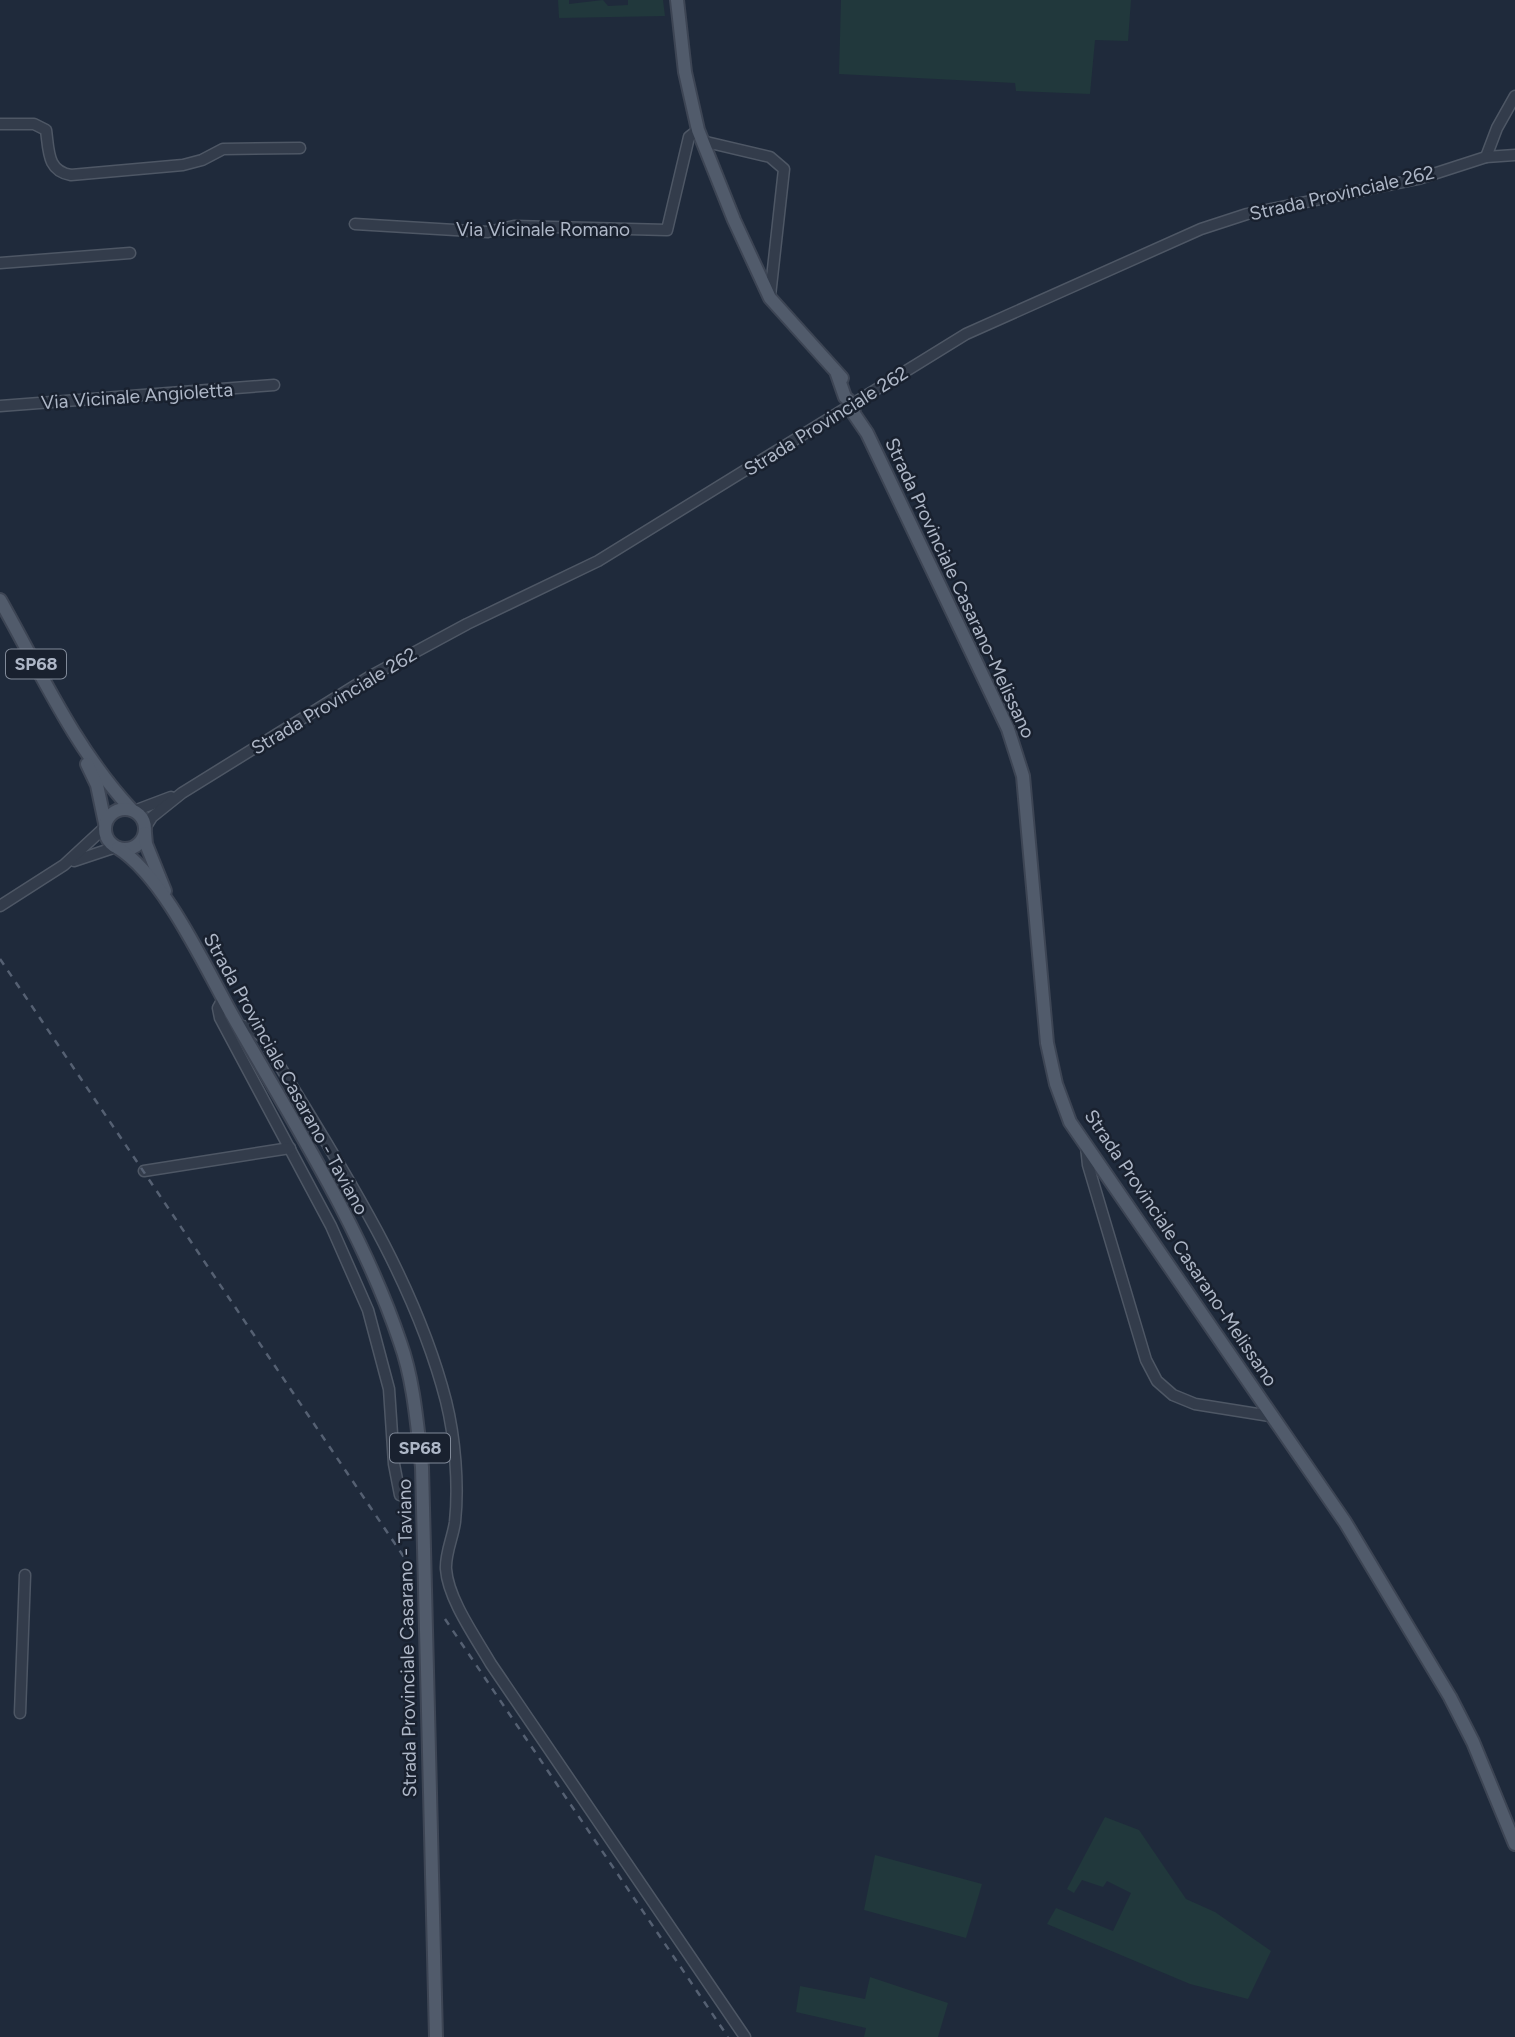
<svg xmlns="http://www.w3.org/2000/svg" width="1515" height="2037" font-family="Figtree,sans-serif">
<rect width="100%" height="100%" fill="#1f2a3b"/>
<g fill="#21383c">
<path d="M558 0H569V4L603 0 608 6 628 5V0H663L665 16 559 18Z"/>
<path d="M841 0H1131L1128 41 1095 40 1090 94 1016 91 1015 83 839 74Z"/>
<path d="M1105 1817 1139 1830 1186 1899 1215 1912 1271 1951 1248 1999 1190 1984 1047 1924 1056 1908 1113 1931 1131 1893 1107 1881 1103 1887 1082 1880 1074 1893 1067 1889Z"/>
<path d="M875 1855 982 1884 966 1938 864 1910Z"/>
<path d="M870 1977 948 2003 938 2037H864L866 2028 796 2012 800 1986 865 1999Z"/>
</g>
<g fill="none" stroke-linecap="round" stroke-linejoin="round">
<defs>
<g id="minor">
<path d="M0 124H34L46 130C49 151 47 171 71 175L183 165 202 160 223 149 300 148"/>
<path d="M702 141 770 157 784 169 770 296"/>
<path d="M1486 157 1497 128 1515 96"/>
<path d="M355 224 488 232 514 226 667 230 689 137 698 130"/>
<path d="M0 263 130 253"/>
<path d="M0 406 274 385"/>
<path d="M134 811 171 797"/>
<path d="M145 828 152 817 182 793 369 677 467 624 598 561 966 334 1201 229 1247 214 1418 179 1486 157 1515 155"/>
<path d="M74 861 116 847"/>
<path d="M0 906 64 865 104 828"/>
<path d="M223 999 218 1008 220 1018 331 1226 368 1310 389 1389 394 1464 400 1495"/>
<path d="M238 1025 252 1028 263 1038C332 1154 412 1269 446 1401 455 1437 459 1485 455 1522 453 1537 445 1554 446 1569 448 1599 476 1638 491 1664L745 2037"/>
<path d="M1086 1146 1088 1165 1146 1360 1157 1381 1173 1395 1195 1404 1270 1416"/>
<path d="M144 1171 290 1148"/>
<path d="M20 1713 25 1575"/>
</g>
<g id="major">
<path d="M677 0 685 72 698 130 734 220 770 298 842 378"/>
<path d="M837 374 845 397 853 404 854 414 867 433 1008 729 1023 776 1047 1043 1056 1084 1070 1122 1345 1522 1450 1697 1473 1742 1515 1844"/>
<path d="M0 600C40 671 75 749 131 809"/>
<path d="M87 764 97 785 105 823"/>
<circle cx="125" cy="829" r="20"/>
<path d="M145 833 146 844 165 891"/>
<path d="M118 848C164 877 204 965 231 1013 291 1119 361 1226 400 1342 414 1381 417 1425 422 1467L436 2037"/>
</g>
</defs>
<use href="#minor" stroke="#4e5765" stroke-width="13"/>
<use href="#major" stroke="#3d4554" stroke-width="16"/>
<use href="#minor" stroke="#333c4b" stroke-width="10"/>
<use href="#major" stroke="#515b6b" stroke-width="12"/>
<g stroke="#556072" stroke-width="2.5" stroke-dasharray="7 7" stroke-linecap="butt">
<path d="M0 959 410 1566"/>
<path d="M445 1619 728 2037"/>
</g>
</g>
<g text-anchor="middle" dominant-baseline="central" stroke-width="5" stroke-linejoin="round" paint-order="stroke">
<g fill="#19212f" stroke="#818a99" stroke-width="2">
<rect x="6" y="649.5" width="60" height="29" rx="5"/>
<rect x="390" y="1433.5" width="60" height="29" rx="5"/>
</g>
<g font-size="18" font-weight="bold" fill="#aeb7c7">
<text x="36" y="664">SP68</text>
<text x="420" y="1448">SP68</text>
</g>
<g font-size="19" fill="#aeb7c7" stroke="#19212f">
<text transform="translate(1342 193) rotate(-13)">Strada Provinciale 262</text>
<text x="543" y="229">Via Vicinale Romano</text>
<text transform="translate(137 396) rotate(-4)">Via Vicinale Angioletta</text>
<text transform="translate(826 421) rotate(-32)">Strada Provinciale 262</text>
<text transform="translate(960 588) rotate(65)">Strada Provinciale Casarano-Melissano</text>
<text transform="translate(334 701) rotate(-31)">Strada Provinciale 262</text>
<text transform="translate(286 1074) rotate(61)">Strada Provinciale Casarano - Taviano</text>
<text transform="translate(1181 1248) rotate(56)">Strada Provinciale Casarano-Melissano</text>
<text transform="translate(407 1638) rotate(-91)">Strada Provinciale Casarano - Taviano</text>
</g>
</g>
</svg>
